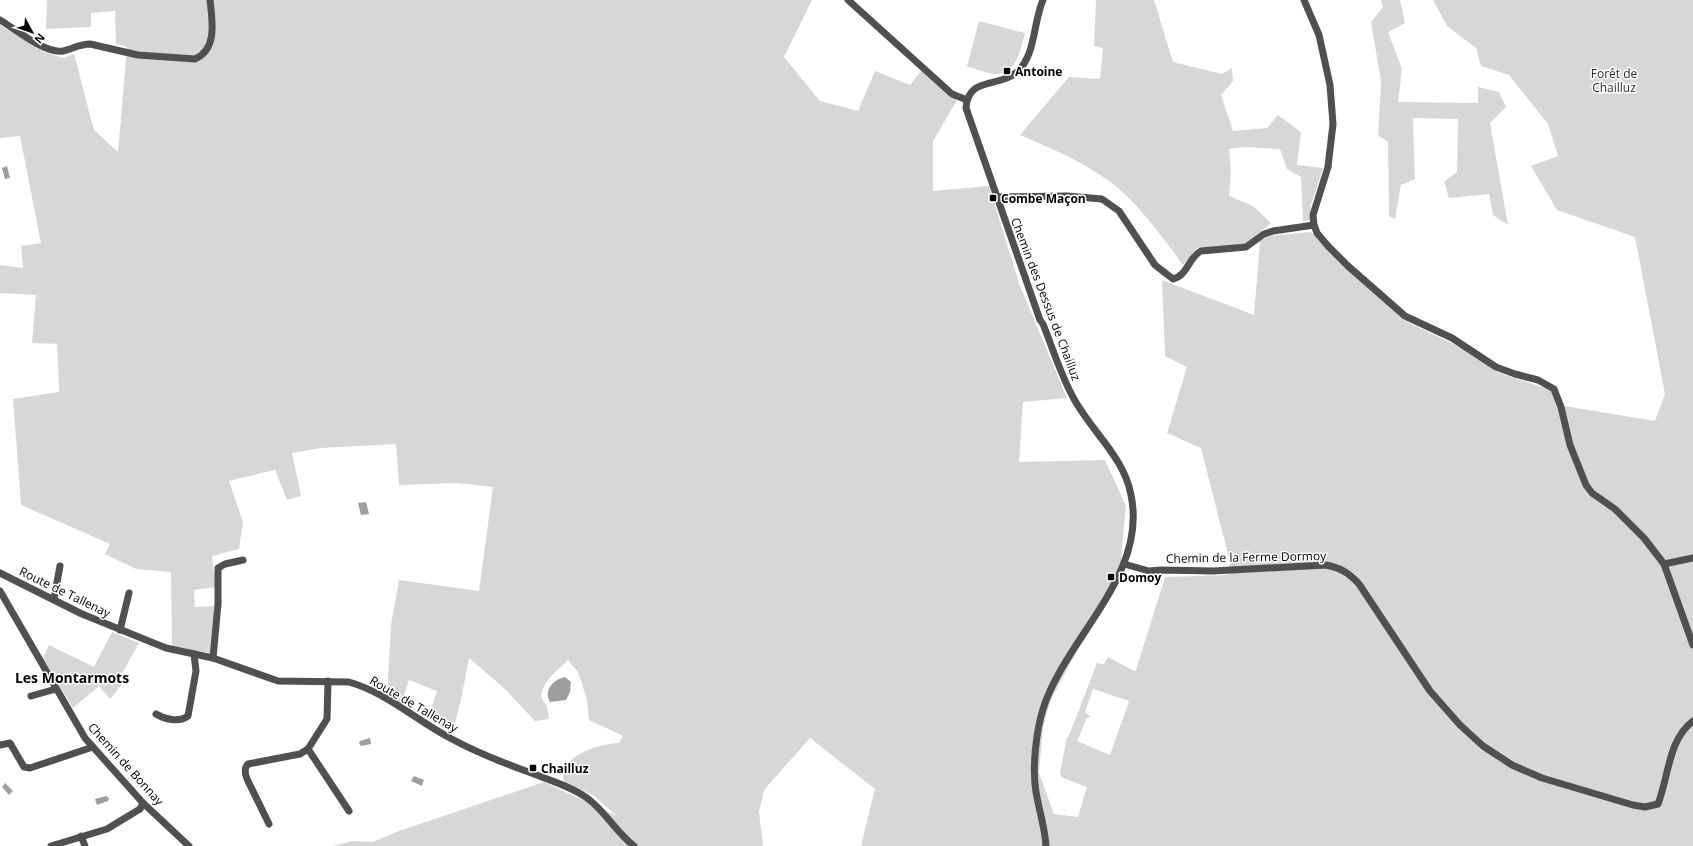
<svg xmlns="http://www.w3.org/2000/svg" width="1693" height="846" font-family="'Open Sans',sans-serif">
<rect width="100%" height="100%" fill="#fff"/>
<g fill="#d7d7d7" fill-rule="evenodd">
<path d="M47 0H812L784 57 820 101 858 111 875 71 910 85 921 71 957 100 933 141V191L989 186 1020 286 1067 398 1023 402 1019 462 1105 460 1126 506 1120 569 1050 702 1043 728 1039 773 1054 814 1078 817 1087 787 1061 777 1060 773 1067 737 1068 738 1097 663 1104 664 1108 657 1134 671 1136 670 1165 577 1228 575 1230 562 1201 448 1167 433 1187 367 1165 356 1162 280 1254 315 1260 242 1267 236 1311 232 1326 248 1407 322 1464 349 1499 373 1551 390 1558 405 1655 421 1665 394 1635 237 1557 210 1531 166 1558 156 1548 124 1509 75 1481 66 1476 48 1447 26 1433 0H1693V846H861L875 789 810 738 764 790 759 812 763 846H332L353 841 373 842 399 831 544 782 617 816 593 795 564 782C557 756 599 744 619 743L623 736 589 720 587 700 578 672 568 660C557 671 543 680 541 697L547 706 549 719 535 721 505 689 469 658 461 700 452 734 428 718 437 691 409 680 401 705 387 697 391 625 399 580 479 591 493 487 458 483 399 485 396 444 321 448 292 453 301 496 287 500 275 470 229 481 243 522 239 549 212 556 216 587 194 590 195 607 214 606 211 653 172 647 171 572 136 569 105 554 110 544 21 505 13 399 59 392 57 344 32 343 36 295 0 293V265L23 268 21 246 41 243 20 136 0 138V25L44 52 63 58 74 54 94 130 118 152 127 47 116 44 115 11 91 13V27L46 29ZM1093 689 1129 701 1110 755 1077 741 1087 718 1091 717 1085 712Z"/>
<path d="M1096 0H1154L1173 62 1222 74 1232 68 1233 81 1221 95 1233 131 1267 128 1278 115 1301 132 1297 165 1323 168 1311 205 1310 220 1303 221 1301 177 1287 169 1280 149 1244 147 1229 149 1231 171 1229 196 1253 206 1271 223 1246 244 1197 248 1183 265C1163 238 1144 211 1119 189 1091 165 1053 149 1020 135L1069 77 1100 79 1103 48 1094 46Z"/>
<path d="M1381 0H1400L1405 23 1388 32 1402 69 1398 102 1478 103V87L1499 92 1506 107 1490 123 1508 225 1493 215 1489 194 1449 198 1444 182 1457 172 1458 119 1413 118 1415 179 1401 185 1395 219 1389 216 1388 142 1378 135 1381 81 1371 22 1383 7Z"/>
<path d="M979 21 1025 33C1021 48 1017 73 997 74 990 75 974 68 967 66Z"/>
<path d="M112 632 139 643 119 679 123 683 110 699 99 686 73 708 43 658 49 645 94 667Z"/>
</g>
<g fill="#9e9e9e">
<path d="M7 166 10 178 5 179 2 168Z"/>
<path d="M366 502 369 514 361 515 358 503Z"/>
<path d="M565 677 571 682 570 692 566 700 550 702C543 690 554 679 565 677Z"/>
<path d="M370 738 371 744 361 746 359 743 360 741Z"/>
<path d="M414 776 424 780 422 786 411 781Z"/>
<path d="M5 783 13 791 9 795 2 787Z"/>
<path d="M106 796 109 798 108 801 97 805 95 799Z"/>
</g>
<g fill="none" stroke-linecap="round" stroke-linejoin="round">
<g stroke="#505050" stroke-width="7">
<path d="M848 0 952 94 967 100"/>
<path d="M1043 0C1033 22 1036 55 1017 72 999 88 968 76 966 108L1040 320 1043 324C1053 349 1061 376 1074 399 1092 432 1124 457 1131 495 1148 576 1066 637 1043 709 1036 732 1032 768 1036 792 1039 810 1045 828 1046 846"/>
<path d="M1304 0 1319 35 1330 85 1333 124 1328 167 1313 215 1314 225 1317 233 1328 246 1348 266 1405 316 1452 338 1496 367 1515 374 1538 380 1554 389 1561 407 1570 445 1586 485 1592 493 1615 509 1644 538 1664 564 1693 645"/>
<path d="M0 20C15 29 45 54 63 51 72 49 80 44 90 44L138 55 195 59C218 49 212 20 210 0"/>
<path d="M996 197 1067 196 1102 199 1119 211 1155 265 1173 279C1188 275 1188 258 1201 251L1246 247 1264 234 1273 231 1314 225"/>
<path d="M1124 564 1149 571 1161 570 1213 571 1326 565C1341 568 1349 573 1359 584L1430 691 1460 725 1483 746 1512 765 1542 778 1633 805 1645 807 1658 804C1669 776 1668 740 1693 721"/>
<path d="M1664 564 1693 558"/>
<path d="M0 573 82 614 166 648 213 658 278 681 349 682C387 693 416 720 450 738 477 753 506 764 534 774 552 781 572 787 587 798 605 811 616 832 634 846"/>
<path d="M0 591 85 738 143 803 189 846"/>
<path d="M54 599 60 566"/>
<path d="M120 630 129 593"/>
<path d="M213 658 218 604V568L225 564 243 560"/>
<path d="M31 696 56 689"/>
<path d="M156 714C164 719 179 723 188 716L196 671 194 654"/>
<path d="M0 745 10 743 24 767 30 768 93 747"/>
<path d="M308 749 349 811"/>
<path d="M308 749 327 719 328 681"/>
<path d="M269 824 247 779C245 774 244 768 248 764L300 754 308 749"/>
<path d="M81 836 85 846"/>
<path d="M51 846 107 829 140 809 143 803"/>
</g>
</g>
<g fill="#000" stroke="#fff" stroke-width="1.5">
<rect x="1003" y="67" width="8" height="8" rx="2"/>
<rect x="989" y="194" width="8" height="8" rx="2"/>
<rect x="1107" y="573" width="8" height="8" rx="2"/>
<rect x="529" y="764" width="8" height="8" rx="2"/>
</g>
<g text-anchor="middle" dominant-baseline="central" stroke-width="3" stroke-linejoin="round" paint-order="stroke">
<g font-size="12" font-weight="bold" fill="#000" stroke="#fff" text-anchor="start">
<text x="1015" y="71">Antoine</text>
<text x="1001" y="198">Combe Maçon</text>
<text x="1119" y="577">Domoy</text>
<text x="541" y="768">Chailluz</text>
</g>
<g font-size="12" fill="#2e2e2e" stroke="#fff">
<text x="1614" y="73">Forêt de<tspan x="1614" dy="14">Chailluz</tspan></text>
</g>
<g font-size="12" fill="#000" stroke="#fff">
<text transform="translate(1046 299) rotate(69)">Chemin des Dessus de Chailluz</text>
<text transform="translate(1246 557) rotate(-1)">Chemin de la Ferme Dormoy</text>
<text transform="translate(65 592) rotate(26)">Route de Tallenay</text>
<text transform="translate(414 704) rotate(30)">Route de Tallenay</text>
<text transform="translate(126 764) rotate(48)">Chemin de Bonnay</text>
</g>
<g font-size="14" font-weight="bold" fill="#000" stroke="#fff">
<text x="72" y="677">Les Montarmots</text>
</g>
</g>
<g transform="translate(32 32) rotate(130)" stroke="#ffffff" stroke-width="3" paint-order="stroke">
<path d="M0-3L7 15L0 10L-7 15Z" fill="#000000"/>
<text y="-6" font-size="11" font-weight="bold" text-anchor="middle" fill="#000000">N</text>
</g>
</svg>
